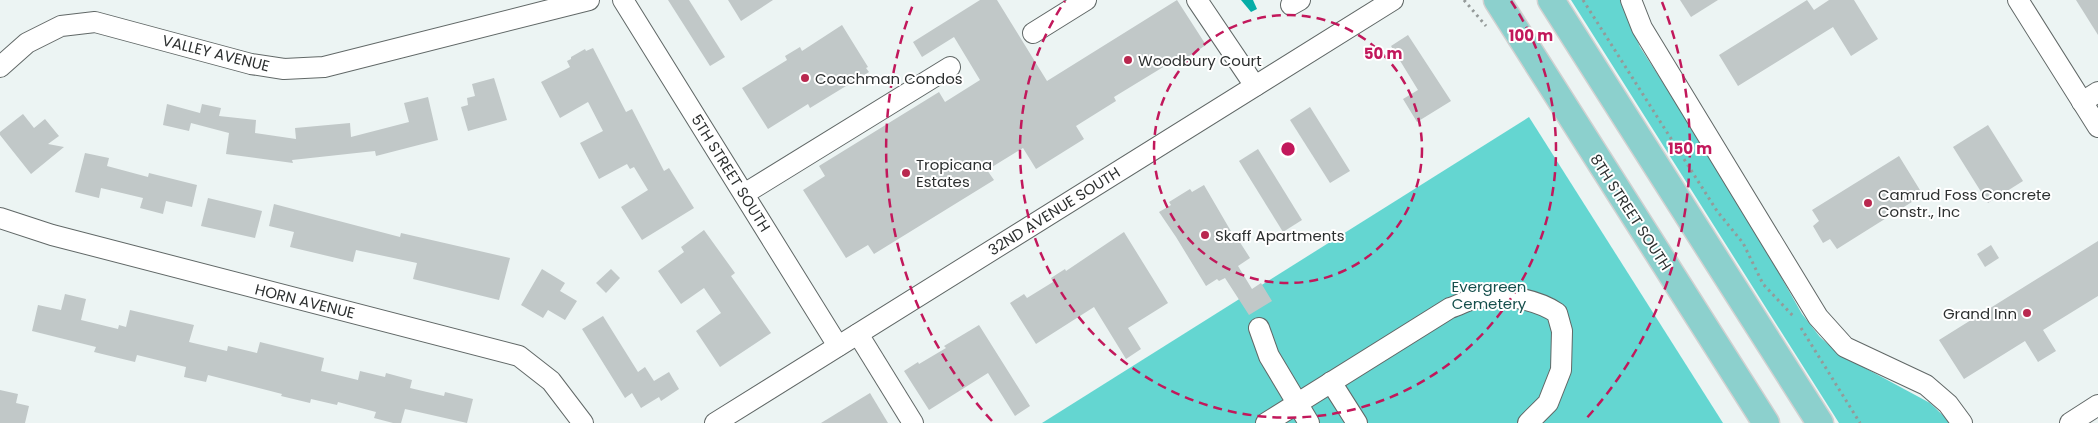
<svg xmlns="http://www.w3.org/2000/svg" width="2098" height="423" font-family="Poppins,sans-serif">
<rect width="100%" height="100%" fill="#ecf4f3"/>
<g fill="#64d6d1">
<path d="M1571 0H1620L1640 47 1731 188 1802 314 1820 337 1839 354 1930 403 1951 423H1839Z"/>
<path d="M1529 117 1723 423H1042Z"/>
</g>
<path fill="#06ada7" d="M1241 0H1253L1257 9 1251 12Z"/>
<g fill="#c1c8c8">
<path d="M668 0H689L725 57 710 66Z"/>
<path d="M728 0H773L741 21Z"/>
<path d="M980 0H997L1047 81 1177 0 1206 45 1180 62 1178 58 1114 97 1116 101 1076 126 1084 139 1036 169 1023 148 987 170 994 180 874 254 868 245 846 258 803 190 825 176 819 166 939 92 945 102 980 80 954 37 922 57 913 42Z"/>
<path d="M1680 0H1718L1691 17Z"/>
<path d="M1807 0 1814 10 1829 0H1854L1878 39 1851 56 1833 27 1738 86 1719 55Z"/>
<path d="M2076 0H2098V35Z"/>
<path d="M842 25 868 67 866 68 869 72 810 108 808 104 768 129 742 88 787 60 785 56 800 47 802 51Z"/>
<path d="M1408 35 1451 101 1417 122 1403 99 1418 90 1391 46Z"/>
<path d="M593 48 626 112 632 109 664 171 669 168 694 208 642 240 621 207 648 190 634 167 630 169 627 164 599 179 580 143 603 131 588 102 560 118 541 82 570 67 567 61 571 59V57L585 49 586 51Z"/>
<path d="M494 78 507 120 468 131 461 107 468 105 467 98 475 96 472 84Z"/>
<path d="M428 97 438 140 376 156 375 151 292 160 293 163 226 154 229 133 191 123 189 131 163 125 167 104 200 113 202 104 221 108 219 116 256 120 255 133 296 139 295 128 350 123 351 137 409 122 404 103Z"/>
<path d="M1310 107 1350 171 1330 183 1290 120Z"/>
<path d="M23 114 34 128 45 119 59 136 48 144 64 147 31 174 0 135V132Z"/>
<path d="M1988 125 2023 181 1988 203 1953 147Z"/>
<path d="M1258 149 1302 220 1283 232 1239 161Z"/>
<path d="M85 153 109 158 107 166 148 177 149 173 197 185 192 207 166 201 163 214 140 208 143 198 101 188 99 198 75 192Z"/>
<path d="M1899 156 1923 195 1837 249 1830 239 1823 243 1813 226 1819 221 1812 210Z"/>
<path d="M1204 185 1232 233H1234L1250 258 1238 266 1252 289 1261 283 1272 301 1249 315 1225 278 1219 281 1217 279 1206 286 1176 237 1159 212 1171 205 1169 202 1190 189 1192 192Z"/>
<path d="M208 198 262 211 255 238 201 226Z"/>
<path d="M274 204 400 237 401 233 510 258 499 300 413 279 417 263 356 250 353 262 290 247 294 232 269 226Z"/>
<path d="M704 230 735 273 731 276 771 333 720 367 696 331 721 313 704 288 681 304 658 271 684 252 681 247Z"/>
<path d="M1124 232 1168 303 1128 328 1141 349 1126 359 1094 307 1036 344 1010 303 1024 294 1027 298 1053 282 1051 278 1065 269 1066 271Z"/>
<path d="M2098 241V296L2043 330 2056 351 2038 362 2025 341 1964 379 1939 340Z"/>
<path d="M1991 245 1999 258 1985 267 1977 254Z"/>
<path d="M542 269 565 283 560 291 577 301 565 320 548 310 543 318 521 305Z"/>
<path d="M611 269 620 278 606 293 596 283Z"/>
<path d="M65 294 86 299 81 320 118 329 119 325 126 327 130 310 194 325 189 342 227 351 228 346 257 353 260 342 324 358 321 371 358 380 360 371 385 377 386 373 412 380 410 388 444 396 445 392 473 399 467 423 405 409 401 423H393L374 418 376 412 338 402 337 405 311 399 310 403 281 396 282 394 208 375 206 382 184 377 186 367 137 355 135 362 94 352 96 347 32 331 38 305 61 310Z"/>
<path d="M603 316 638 372 645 367 654 381 669 372 679 389 661 401 659 397 641 408 632 393 625 398 582 329Z"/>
<path d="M979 325 1030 406 1015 416 988 373 929 410 904 371 918 362 919 364 946 348 944 346Z"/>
<path d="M0 390 18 394 16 403 29 406 25 423H0Z"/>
<path d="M870 393 888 423H821Z"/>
</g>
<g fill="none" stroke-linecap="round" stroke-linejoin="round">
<defs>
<g id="minor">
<path d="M623 0 838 346"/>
<path d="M1197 0 1255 86"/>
<path d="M1631 0 1642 28 1818 317 1845 347 1926 385 1948 404 1962 423"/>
<path d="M2018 0 2098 127"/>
<path d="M1291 5 1300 0"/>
<path d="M1033 33 1086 0"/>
<path d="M0 67 27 43 61 26 95 22 251 64 284 69 324 67 589 0"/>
<path d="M2082 102 2098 92"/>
<path d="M744 194 950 67"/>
<path d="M0 218 52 235 519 356 551 381 583 423"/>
<path d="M1259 328 1269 356 1309 423"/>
<path d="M858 334 913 423"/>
<path d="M1331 382 1357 423"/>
<path d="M715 423 1393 0"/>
<path d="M1266 423 1450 308C1459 305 1468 300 1476 298 1498 291 1538 300 1557 313L1562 331 1561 370 1548 403 1528 423"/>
<path d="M2070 423 2098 405"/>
</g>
<g id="major">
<path d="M1497 0 1766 423"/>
<path d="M1551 0 1820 423"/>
</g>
</defs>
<use href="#minor" stroke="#616867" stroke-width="22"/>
<use href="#major" stroke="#d1d1d1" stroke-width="29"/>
<g stroke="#949a99" stroke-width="3" stroke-dasharray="2.5 4" stroke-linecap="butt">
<path d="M1464 0 1486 26"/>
<path d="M1583 0 1717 211 1743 243 1763 284 1794 317"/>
<path d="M1801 328 1860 423"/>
</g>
<use href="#minor" stroke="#fff" stroke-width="20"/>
<use href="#major" stroke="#8cd0cd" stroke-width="26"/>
</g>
<g fill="none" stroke="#c2185b" stroke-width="2.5" stroke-dasharray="9 6">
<circle cx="1288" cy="149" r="134"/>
<path d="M1511 1A268 268 0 1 1 1065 1"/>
<path d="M992 421A402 402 0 0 1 914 2M1662 2A402 402 0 0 1 1584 421"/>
</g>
<g fill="#b9284f" stroke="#fff" stroke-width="2">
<circle cx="1128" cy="60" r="5"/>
<circle cx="805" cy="78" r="5"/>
<circle cx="906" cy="173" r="5"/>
<circle cx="1868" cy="203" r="5"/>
<circle cx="1205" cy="235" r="5"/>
<circle cx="2027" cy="313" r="5"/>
</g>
<g text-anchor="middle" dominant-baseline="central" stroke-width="4" stroke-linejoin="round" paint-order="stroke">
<g font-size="15" fill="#2d3030" stroke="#fff">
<text transform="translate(216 53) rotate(14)">VALLEY AVENUE</text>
<text transform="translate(731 173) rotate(58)">5TH STREET SOUTH</text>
<text transform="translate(1054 211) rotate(-32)">32ND AVENUE SOUTH</text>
<text transform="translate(1631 212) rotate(57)">8TH STREET SOUTH</text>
<text transform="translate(305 301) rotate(14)">HORN AVENUE</text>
</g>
<g font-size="15" fill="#2d3030" stroke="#fff" text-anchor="start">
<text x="1138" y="60">Woodbury Court</text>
<text x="815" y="78">Coachman Condos</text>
<text x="916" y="164">Tropicana<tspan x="916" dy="17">Estates</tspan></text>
<text x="1878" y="194">Camrud Foss Concrete<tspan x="1878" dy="17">Constr., Inc</tspan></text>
<text x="1215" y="235">Skaff Apartments</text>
<text x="2017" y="313" text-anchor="end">Grand Inn</text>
</g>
<g font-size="15" fill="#154f4c" stroke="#fff">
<text x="1489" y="286">Evergreen<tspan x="1489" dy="17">Cemetery</tspan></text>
</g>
</g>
<circle cx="1288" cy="149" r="8" fill="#c2185b" stroke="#fff" stroke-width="2.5"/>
<g font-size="15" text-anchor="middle" font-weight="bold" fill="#c2185b" stroke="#fff" stroke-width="4" stroke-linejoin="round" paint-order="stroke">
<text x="1531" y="41">100 m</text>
<text x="1383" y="59">50 m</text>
<text x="1690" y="154">150 m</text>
</g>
</svg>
